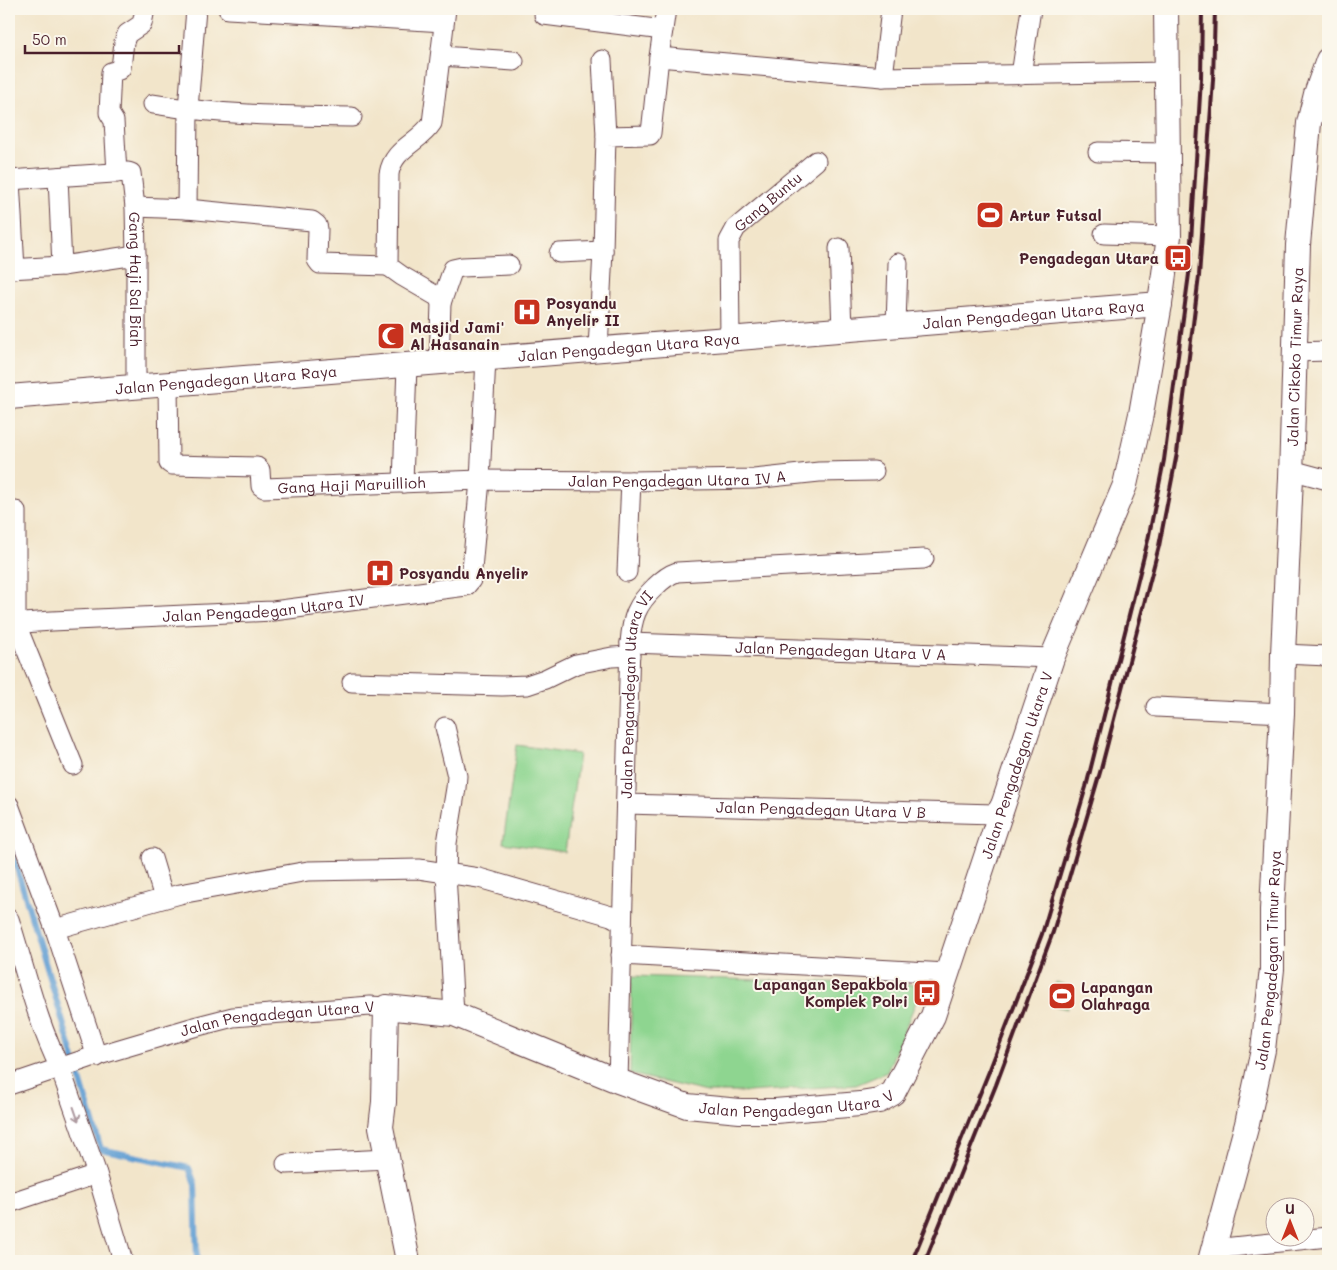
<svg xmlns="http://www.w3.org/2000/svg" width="1337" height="1270" font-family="Mali,sans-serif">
<rect width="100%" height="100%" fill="#fbf7ec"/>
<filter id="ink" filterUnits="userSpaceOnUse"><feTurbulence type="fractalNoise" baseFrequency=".02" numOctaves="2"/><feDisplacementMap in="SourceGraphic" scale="10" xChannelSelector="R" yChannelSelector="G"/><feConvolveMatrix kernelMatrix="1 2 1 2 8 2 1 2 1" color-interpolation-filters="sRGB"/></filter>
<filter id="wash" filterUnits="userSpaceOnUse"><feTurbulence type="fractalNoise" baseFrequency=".0096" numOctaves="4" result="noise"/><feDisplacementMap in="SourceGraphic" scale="20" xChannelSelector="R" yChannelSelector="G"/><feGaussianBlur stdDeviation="1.12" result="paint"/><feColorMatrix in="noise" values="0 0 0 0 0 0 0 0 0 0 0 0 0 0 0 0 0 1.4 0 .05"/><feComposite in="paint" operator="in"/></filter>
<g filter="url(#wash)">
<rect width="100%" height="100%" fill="#f2e5ca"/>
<g fill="#8ed590" stroke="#6c7a5e">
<path d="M517 745 579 754 565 852 503 843Z"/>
<path d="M632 976 923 985 887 1072 856 1085 747 1092H707L630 1074Z"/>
<path d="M1056 982 1073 987 1067 1009 1050 1005Z"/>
</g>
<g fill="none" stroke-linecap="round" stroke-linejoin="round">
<path stroke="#629fd3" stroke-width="6" d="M9 842 101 1149 189 1168 195 1184 197 1261"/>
</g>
</g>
<g filter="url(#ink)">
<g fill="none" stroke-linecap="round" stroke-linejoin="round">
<defs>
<g id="minor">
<path d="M228 9 444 22"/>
<path d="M666 9 659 57 883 77 1166 72"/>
<path d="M544 15 663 30"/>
<path d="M441 56 514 61"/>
<path d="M602 60 606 136"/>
<path d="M1021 75 1031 9"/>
<path d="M883 77 891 9"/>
<path d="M153 104C218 115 286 116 352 117"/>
<path d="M1098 152 1168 153"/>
<path d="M117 173 114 121 109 113 111 72 119 70 121 68 124 42 127 34 142 24 145 9"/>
<path d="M58 177 62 266"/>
<path id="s1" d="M9 180 128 172 131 173 135 207 136 255V387"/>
<path d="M10 180 15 269"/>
<path d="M135 207 187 209 312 221 317 225 318 229 317 260 320 264 388 266"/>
<path d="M187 209 188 109 196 9"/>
<path d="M1104 234 1169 236"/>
<path d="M839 248 842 330"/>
<path d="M559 253 603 251"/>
<path d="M9 269 62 266 136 255"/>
<path d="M441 303 453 269 462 267 509 265"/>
<path d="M896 325 898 263"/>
<path id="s2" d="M730 339 729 241 736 228 816 161"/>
<path d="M598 349 603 251 606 136 650 135 651 133 659 57"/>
<path d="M1294 352 1328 351"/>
<path d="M439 362 441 303 438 297 402 276 388 266 389 174C393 148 419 143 432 123L446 9"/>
<path id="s3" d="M168 384 169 463 172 465 257 467 260 470 261 486 264 488 480 480 631 481 754 479 819 472 874 471"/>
<path d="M1291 470 1328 480"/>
<path d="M403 483 407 365"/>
<path d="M16 511V624L73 765"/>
<path d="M627 572 631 481"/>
<path id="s4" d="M9 624 52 621 273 611 466 586 471 580 480 480 486 358"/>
<path id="s5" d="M630 643 1052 658"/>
<path d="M1283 654 1328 656"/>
<path d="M352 682 502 686 527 685 545 679 576 664 612 657 630 656"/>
<path d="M1156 707 1282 713"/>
<path d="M445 727 457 776 456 788 447 843 446 874 454 1014"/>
<path id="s6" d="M626 804 995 814 1004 799"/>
<path d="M9 805 55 929 97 1057"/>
<path d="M152 858 164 898"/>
<path d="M9 919C25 969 37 1022 60 1068L97 1174 123 1261"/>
<path d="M55 929 180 894 308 871 419 869 479 878 611 916 622 922"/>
<path d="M621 955 947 973"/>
<path id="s7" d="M618 1081 630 643C632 618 636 605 655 587 662 580 668 575 677 572L924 559"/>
<path id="s8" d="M9 1085 89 1058 194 1027 233 1017 370 1006 386 1007"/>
<path d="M286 1164 387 1159"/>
<path d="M9 1203 97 1174"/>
<path d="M1213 1249 1328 1237"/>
</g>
<g id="tertiary">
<path id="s9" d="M9 397 1160 304"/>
<path id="s10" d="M408 1261 381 1127 384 1102 386 1007 454 1014 618 1081 687 1106 740 1111H775L860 1104 879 1101 893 1093 933 1016 1052 658 1125 485 1141 414 1160 304 1169 236 1166 9"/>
<path id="s11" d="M1210 1261 1247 1124 1263 1050 1272 969V910L1282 713 1283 654 1291 477 1298 245 1309 123 1316 94 1328 60"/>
</g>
</defs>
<use href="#minor" stroke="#633d43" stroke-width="21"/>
<use href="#tertiary" stroke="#633d43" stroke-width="26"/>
<use href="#minor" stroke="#fff" stroke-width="19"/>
<use href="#tertiary" stroke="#fff" stroke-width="24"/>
<g stroke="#4a1f2b" stroke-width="4">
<path d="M912 1261 990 1069 1042 934 1086 787 1148 540 1164 460 1189 274 1201 79 1202 9"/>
<path d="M925 1261 996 1085 1053 932 1101 769 1159 546 1177 453 1199 276 1213 80 1215 9"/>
</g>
</g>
<defs><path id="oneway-shaft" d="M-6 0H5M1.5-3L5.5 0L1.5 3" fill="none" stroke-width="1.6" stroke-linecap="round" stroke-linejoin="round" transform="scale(1.25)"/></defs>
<use stroke="#ae9aa0" href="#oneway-shaft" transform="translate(76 1114) rotate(71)"/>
</g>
<defs>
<symbol id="stadium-square" viewBox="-11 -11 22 22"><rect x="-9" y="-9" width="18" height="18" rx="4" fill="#c8321e" stroke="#fbf7ec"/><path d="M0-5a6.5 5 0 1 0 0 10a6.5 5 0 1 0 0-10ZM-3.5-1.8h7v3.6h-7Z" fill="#fff"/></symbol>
<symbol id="bus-square" viewBox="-11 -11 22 22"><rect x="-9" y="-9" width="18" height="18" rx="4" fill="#c8321e" stroke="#fbf7ec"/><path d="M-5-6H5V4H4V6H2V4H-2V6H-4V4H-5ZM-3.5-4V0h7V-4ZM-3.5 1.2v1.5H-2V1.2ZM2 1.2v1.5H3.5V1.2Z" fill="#fff"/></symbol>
<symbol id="hospital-square" viewBox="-11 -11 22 22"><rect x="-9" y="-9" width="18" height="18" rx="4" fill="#c8321e" stroke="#fbf7ec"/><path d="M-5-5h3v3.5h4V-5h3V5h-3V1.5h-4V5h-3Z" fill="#fff"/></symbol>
<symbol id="mosque-square" viewBox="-11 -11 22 22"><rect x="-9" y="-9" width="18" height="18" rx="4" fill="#c8321e" stroke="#fbf7ec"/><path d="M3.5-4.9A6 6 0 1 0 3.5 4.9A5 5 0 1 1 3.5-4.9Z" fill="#fff"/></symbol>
</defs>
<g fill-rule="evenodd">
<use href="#stadium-square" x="974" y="199" width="32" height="32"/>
<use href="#bus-square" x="1162" y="242" width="32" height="32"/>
<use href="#hospital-square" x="511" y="296" width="32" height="32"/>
<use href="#mosque-square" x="375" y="320" width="32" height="32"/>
<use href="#hospital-square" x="364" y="557" width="32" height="32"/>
<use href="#bus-square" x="911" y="977" width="32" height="32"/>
<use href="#stadium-square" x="1046" y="980" width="32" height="32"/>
</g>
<g text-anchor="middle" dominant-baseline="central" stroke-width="4" stroke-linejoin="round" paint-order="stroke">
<g font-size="15" fill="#4a1f2b" stroke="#fbf7ec">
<text stroke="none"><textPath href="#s2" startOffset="154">Gang Buntu</textPath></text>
<text stroke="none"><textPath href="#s1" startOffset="229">Gang Haji Sal Biah</textPath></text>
<text stroke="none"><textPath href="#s9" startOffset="1028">Jalan Pengadegan Utara Raya</textPath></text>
<text stroke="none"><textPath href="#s9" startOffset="622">Jalan Pengadegan Utara Raya</textPath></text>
<text stroke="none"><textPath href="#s11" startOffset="912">Jalan Cikoko Timur Raya</textPath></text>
<text stroke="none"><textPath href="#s9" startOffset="218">Jalan Pengadegan Utara Raya</textPath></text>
<text stroke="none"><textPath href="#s3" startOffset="605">Jalan Pengadegan Utara IV A</textPath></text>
<text stroke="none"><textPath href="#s3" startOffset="279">Gang Haji Maruillioh</textPath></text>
<text stroke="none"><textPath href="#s4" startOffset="255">Jalan Pengadegan Utara IV</textPath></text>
<text stroke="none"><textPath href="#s5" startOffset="211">Jalan Pengadegan Utara V A</textPath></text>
<text stroke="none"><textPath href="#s7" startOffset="388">Jalan Pengandegan Utara VI</textPath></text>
<text stroke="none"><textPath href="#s10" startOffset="1136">Jalan Pengadegan Utara V</textPath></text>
<text stroke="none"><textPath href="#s6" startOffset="195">Jalan Pengadegan Utara V B</textPath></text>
<text stroke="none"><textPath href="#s11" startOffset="308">Jalan Pengadegan Timur Raya</textPath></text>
<text stroke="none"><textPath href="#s8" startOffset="278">Jalan Pengadegan Utara V</textPath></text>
<text stroke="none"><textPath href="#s10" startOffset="686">Jalan Pengadegan Utara V</textPath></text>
</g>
<g font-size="15" font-weight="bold" fill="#4a1f2b" stroke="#fbf7ec" text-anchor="start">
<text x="1009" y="215">Artur Futsal</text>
<text x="1159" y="258" text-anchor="end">Pengadegan Utara</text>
<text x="546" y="303">Posyandu<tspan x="546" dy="17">Anyelir II</tspan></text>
<text x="410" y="327">Masjid Jami'<tspan x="410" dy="17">Al Hasanain</tspan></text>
<text x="399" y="573">Posyandu Anyelir</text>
<text x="908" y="984" text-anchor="end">Lapangan Sepakbola<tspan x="908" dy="17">Komplek Polri</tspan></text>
<text x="1081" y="987">Lapangan<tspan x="1081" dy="17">Olahraga</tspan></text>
</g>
</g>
<rect width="1337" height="1270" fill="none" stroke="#fbf7ec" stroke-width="30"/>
<g transform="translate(1290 1222)"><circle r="24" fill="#fbf7ec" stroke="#b4a19f"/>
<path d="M0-4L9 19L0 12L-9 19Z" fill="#c8321e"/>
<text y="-8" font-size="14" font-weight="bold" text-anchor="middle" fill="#4a1f2b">U</text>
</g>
<path d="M25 45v8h154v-8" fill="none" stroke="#4a1f2b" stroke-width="2.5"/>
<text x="32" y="45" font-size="15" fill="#4a1f2b" stroke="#fbf7ec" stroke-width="4" paint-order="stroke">50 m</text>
</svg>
